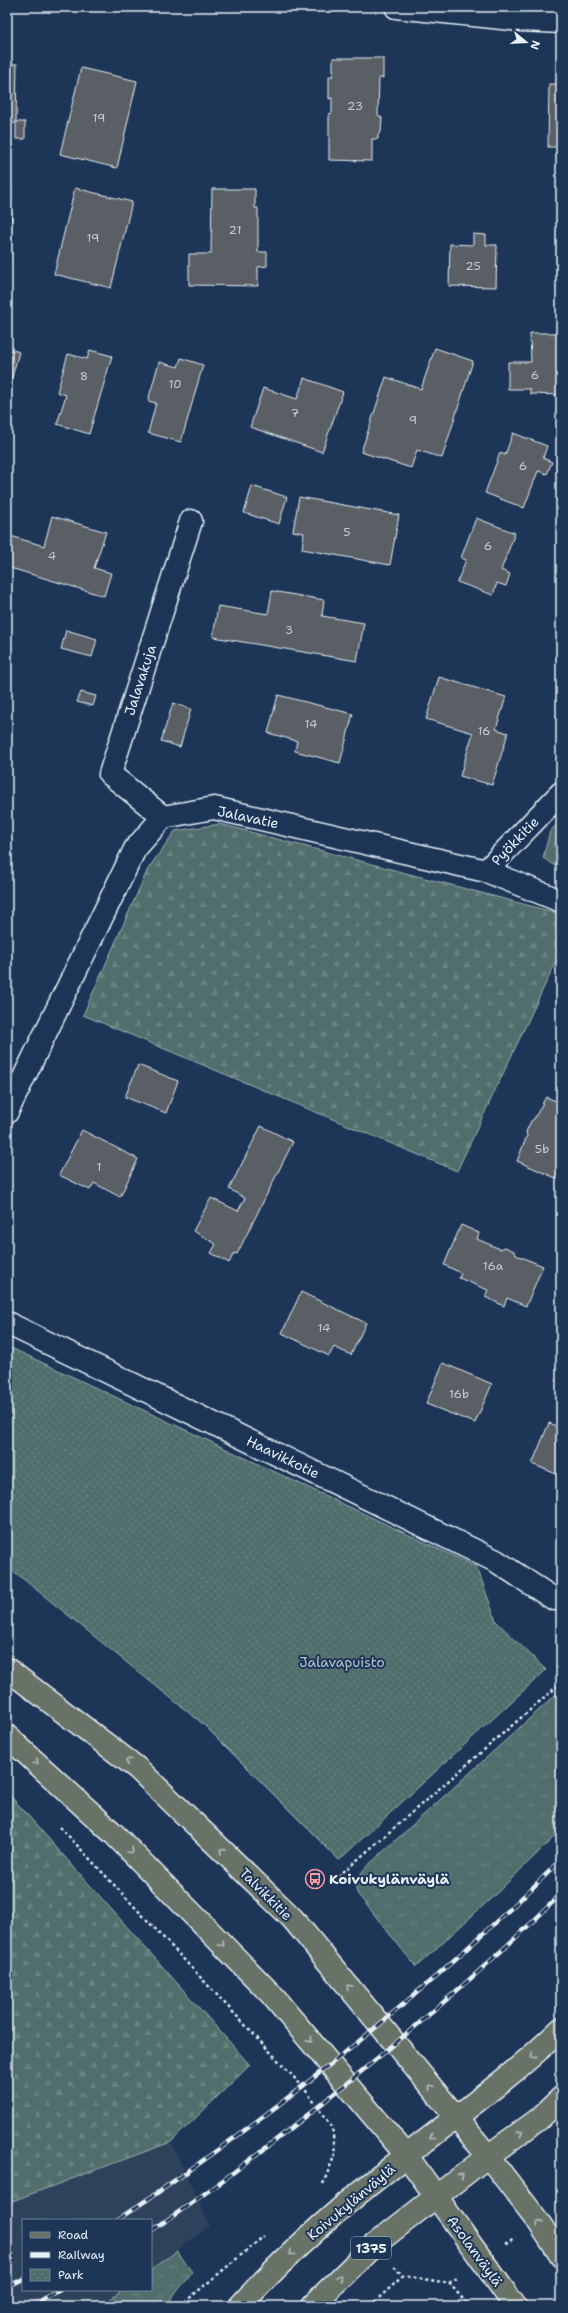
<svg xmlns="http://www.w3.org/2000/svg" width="568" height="2313" font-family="'Shantell Sans',sans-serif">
<defs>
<pattern id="grass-tufts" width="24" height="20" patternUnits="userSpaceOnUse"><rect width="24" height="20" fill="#516e6c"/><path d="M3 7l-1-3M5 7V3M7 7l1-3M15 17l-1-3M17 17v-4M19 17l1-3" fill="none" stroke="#6a8382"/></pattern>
<pattern id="forest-firs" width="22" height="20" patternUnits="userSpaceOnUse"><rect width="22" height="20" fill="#516e6c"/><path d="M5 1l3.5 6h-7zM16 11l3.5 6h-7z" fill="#6a8382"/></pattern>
<pattern id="park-dots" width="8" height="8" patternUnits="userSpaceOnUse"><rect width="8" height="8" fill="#516e6c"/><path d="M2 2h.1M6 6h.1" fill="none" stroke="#6a8382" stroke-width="1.8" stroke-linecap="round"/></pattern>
</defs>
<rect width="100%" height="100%" fill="#1d3557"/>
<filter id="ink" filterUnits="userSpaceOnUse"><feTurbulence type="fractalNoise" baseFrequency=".025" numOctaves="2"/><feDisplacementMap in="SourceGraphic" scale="8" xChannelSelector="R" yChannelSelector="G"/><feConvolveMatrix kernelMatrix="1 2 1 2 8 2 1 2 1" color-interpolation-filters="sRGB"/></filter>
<g filter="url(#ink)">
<path fill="#2f425b" d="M171 2142 210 2226 151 2270V2220H23V2290H123L101 2306H7V2203Z"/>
<g fill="url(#grass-tufts)" stroke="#9cb0b2">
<path d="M561 1690V1830L498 1892 416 1967 357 1893 355 1884 364 1869Z"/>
<path d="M177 2251 192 2272 166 2306H101L123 2290H151V2270Z"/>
</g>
<g fill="url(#forest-firs)" stroke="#9cb0b2">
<path d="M561 821V870L543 858 550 831Z"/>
<path d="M220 824 561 914V951L457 1171 83 1015 148 869 175 831Z"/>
<path d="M7 1792 250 2065 171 2142 7 2203Z"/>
</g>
<path fill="url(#park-dots)" stroke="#9cb0b2" d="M7 1346 477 1567 496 1621 546 1670 339 1860 203 1724 7 1566Z"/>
<g fill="#5a5f65" stroke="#e8f1f8">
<path d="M333 58H383V78H379L378 115 382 118 381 132 378 135V139H372V161L329 160V114L332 113V98L329 99V76H333Z"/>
<path d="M7 64H17L16 122H25V139H16V123H7Z"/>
<path d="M81 68 137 81 117 168 60 154Z"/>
<path d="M549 84H561V147H548Z"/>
<path d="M75 188 132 202 111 288 54 274Z"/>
<path d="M7 189H12L10 264H7Z"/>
<path d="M212 189H255V208H258V252H267V266L258 267V286L189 285V254H211Z"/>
<path d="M473 234 486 235V245H497L496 287 449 286 450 244 473 245Z"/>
<path d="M530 333H561V395L530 394V389H508V362H531Z"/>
<path d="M7 348 19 352 7 395Z"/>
<path d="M435 348 473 361 442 458 417 450 411 468 361 452 386 377 421 389Z"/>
<path d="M90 350 112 356 89 434 57 424 66 395 57 392 68 354 87 359Z"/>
<path d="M181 358 203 365 181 442 148 433 156 403 148 401 159 362 178 367Z"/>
<path d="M304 378 343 392 322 452 250 427 263 388 297 399Z"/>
<path d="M513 433 547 446 543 458 552 462 547 474 538 471 524 508 485 493 500 453 505 455Z"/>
<path d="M252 486 287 497 279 524 244 513Z"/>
<path d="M299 497 399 515 390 565 302 549 304 533 293 531Z"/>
<path d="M52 516 106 532 94 568 111 573 104 596 7 567V535L44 546Z"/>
<path d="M476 518 515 533 501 570 510 574 506 586 497 583 493 595 457 582 466 560 461 558Z"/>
<path d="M272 591 324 600 322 616 364 623 357 661 213 637 218 606 268 614Z"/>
<path d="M66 630 97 639 92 657 61 649Z"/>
<path d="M439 677 506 697 496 729 508 733 492 785 460 776 473 733 426 719Z"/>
<path d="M81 692 96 696 93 706 77 702Z"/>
<path d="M278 695 353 714 340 763 295 751 297 741 268 733Z"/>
<path d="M173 703 191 709 180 747 161 741Z"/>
<path d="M138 1065 178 1081 166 1113 125 1097Z"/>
<path d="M546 1097 561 1103V1173L558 1179 517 1161 527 1136 526 1132 531 1121 534 1119Z"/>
<path d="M261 1126 293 1142 237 1254 234 1253 229 1263 211 1253 216 1244 193 1231 211 1198 238 1211 245 1198 229 1189Z"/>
<path d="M82 1130 138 1159 120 1197 94 1183 90 1190 59 1175Z"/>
<path d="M461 1225 479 1233 477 1239 500 1249 505 1247 514 1251 516 1255 543 1266 526 1306 507 1298 504 1306 485 1297 488 1290 459 1278 461 1273 444 1265Z"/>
<path d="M301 1292 366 1323 351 1355 334 1347 329 1356 282 1333Z"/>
<path d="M443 1363 492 1384 475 1423 426 1404Z"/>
<path d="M549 1423 561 1428V1476L532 1464Z"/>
</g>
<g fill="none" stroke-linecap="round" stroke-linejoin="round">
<defs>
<g id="minor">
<path d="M396 7 521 20 561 22"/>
<path d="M163 817 110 774 191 521"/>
<path d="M486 871 561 793"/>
<path d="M7 1112 135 849 163 817 214 808 486 871 561 901"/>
<path d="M7 1323 496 1561 554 1599"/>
</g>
<g id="major">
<path d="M7 1669 137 1768 292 1918 488 2156 538 2221 561 2256"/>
<path d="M7 1736 115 1835 270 1993 407 2156 515 2306"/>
<path d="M240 2306C271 2272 305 2239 340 2209 412 2147 493 2095 561 2029"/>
<path d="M312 2306 374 2245 488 2156 539 2119 561 2098"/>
</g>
</defs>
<use href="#minor" stroke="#e8f1f8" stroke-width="25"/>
<use href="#major" stroke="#e8f1f8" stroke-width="25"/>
<g stroke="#e8f1f8" stroke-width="2.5" stroke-dasharray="3 3" stroke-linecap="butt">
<path d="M60 1827 303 2087 332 2126 335 2154 323 2184"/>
<path d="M334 1880 561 1683"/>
<path d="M505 2244 514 2238"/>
<path d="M394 2266 403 2276 449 2283 469 2306"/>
<path d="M449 2283 459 2277"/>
<path d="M180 2306 264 2236"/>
<path d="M370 2306 403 2276"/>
</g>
<use href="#minor" stroke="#1d3557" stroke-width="22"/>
<use href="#major" stroke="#697266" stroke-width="22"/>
<defs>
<g id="rail">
<path d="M117 2220C276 2114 425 1994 561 1860"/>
<path d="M151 2231C233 2176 310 2114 386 2051 446 2001 506 1949 561 1894"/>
<path d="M7 2287 23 2279"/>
<path d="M31 2306 60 2290"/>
</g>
</defs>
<use href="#rail" stroke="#e8f1f8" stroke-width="4.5"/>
<use href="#rail" stroke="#1d3557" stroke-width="3" stroke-dasharray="9" stroke-linecap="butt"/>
</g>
<defs><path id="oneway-chevron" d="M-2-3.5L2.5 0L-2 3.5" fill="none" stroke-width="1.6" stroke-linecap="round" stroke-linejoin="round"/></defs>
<g stroke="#b5bebe">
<use href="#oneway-chevron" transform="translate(128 1761) rotate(-143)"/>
<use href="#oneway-chevron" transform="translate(36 1762) rotate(43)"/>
<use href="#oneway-chevron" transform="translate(131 1851) rotate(46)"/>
<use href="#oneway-chevron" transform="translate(222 1851) rotate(-136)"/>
<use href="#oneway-chevron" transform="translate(222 1944) rotate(46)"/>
<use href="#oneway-chevron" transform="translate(349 1987) rotate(-130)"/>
<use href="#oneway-chevron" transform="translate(310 2040) rotate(50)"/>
<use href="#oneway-chevron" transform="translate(533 2056) rotate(139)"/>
<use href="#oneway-chevron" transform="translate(431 2087) rotate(-130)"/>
<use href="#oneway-chevron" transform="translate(520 2133) rotate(-36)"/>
<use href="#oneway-chevron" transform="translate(432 2137) rotate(142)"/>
<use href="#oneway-chevron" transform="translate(461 2176) rotate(-38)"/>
<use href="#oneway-chevron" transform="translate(539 2223) rotate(-125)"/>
<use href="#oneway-chevron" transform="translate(292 2253) rotate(137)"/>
<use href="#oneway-chevron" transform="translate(340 2278) rotate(-45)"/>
</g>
</g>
<defs>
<symbol id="bus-ring" viewBox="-11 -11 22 22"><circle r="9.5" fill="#1d3557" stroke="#ff9aa2" stroke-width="1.5"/><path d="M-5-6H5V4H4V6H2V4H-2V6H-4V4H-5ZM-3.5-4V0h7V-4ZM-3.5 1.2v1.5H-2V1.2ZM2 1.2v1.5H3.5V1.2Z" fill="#ff9aa2"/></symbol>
</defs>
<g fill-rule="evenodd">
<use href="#bus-ring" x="304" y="1868" width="22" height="22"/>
</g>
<g text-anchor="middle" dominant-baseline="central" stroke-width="4" stroke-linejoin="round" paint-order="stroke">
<g font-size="12" fill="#c4ccd3">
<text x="355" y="106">23</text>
<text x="99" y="118">19</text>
<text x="235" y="230">21</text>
<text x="93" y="238">19</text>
<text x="473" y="266">25</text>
<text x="535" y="375">6</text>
<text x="84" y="376">8</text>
<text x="175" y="384">10</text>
<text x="295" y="413">7</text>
<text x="413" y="420">9</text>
<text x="523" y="466">6</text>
<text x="347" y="532">5</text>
<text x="488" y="546">6</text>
<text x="52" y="556">4</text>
<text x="289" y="630">3</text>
<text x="311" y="724">14</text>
<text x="484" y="731">16</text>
<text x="542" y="1149">5b</text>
<text x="99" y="1167">1</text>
<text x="493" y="1266">16a</text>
<text x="324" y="1328">14</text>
<text x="459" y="1394">16b</text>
</g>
<rect fill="#1d3557" stroke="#abb9c8" stroke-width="1" x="351" y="2237" width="40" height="22" rx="3"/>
<g font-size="13" font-weight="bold" fill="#e8f1f8">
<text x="371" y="2248">1375</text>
</g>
<g font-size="14" fill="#e8f1f8" stroke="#1d3557">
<text transform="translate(140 680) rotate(-72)">Jalavakuja</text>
<text transform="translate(248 817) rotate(12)">Jalavatie</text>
<text transform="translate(515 841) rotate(-46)">Pyökkitie</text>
<text transform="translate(283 1457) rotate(26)">Haavikkotie</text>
<text transform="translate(266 1894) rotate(45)">Talvikkitie</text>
<text transform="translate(351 2202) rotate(-40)">Koivukylänväylä</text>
<text transform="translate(475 2251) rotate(54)">Asolanväylä</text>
</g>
<g font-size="14" fill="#b3c3c7" stroke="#1d3557">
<text x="342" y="1662">Jalavapuisto</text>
</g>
<g font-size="14" font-weight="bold" fill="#e8f1f8" stroke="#1d3557" text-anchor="start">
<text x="329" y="1879">Koivukylänväylä</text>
</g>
</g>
<rect width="568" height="2313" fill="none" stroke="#1d3557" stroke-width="24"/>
<rect x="12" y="12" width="544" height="2289" fill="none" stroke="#e8f1f8" stroke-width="1.5" filter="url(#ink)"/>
<rect x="22" y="2219" width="130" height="72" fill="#1d3557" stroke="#6e8097"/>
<rect x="30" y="2232" width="20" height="6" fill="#697266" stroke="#6e8097"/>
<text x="58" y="2239" font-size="12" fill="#e8f1f8">Road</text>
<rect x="30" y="2252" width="20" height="6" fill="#e8f1f8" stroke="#6e8097"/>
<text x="58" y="2259" font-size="12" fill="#e8f1f8">Railway</text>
<rect x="30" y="2269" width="20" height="12" fill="url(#park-dots)" stroke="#6e8097"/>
<text x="58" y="2279" font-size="12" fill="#e8f1f8">Park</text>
<g transform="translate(526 42) rotate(108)" stroke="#1d3557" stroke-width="3" paint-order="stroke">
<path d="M0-3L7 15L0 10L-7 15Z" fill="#e8f1f8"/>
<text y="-6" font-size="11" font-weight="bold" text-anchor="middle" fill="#e8f1f8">N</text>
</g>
</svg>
